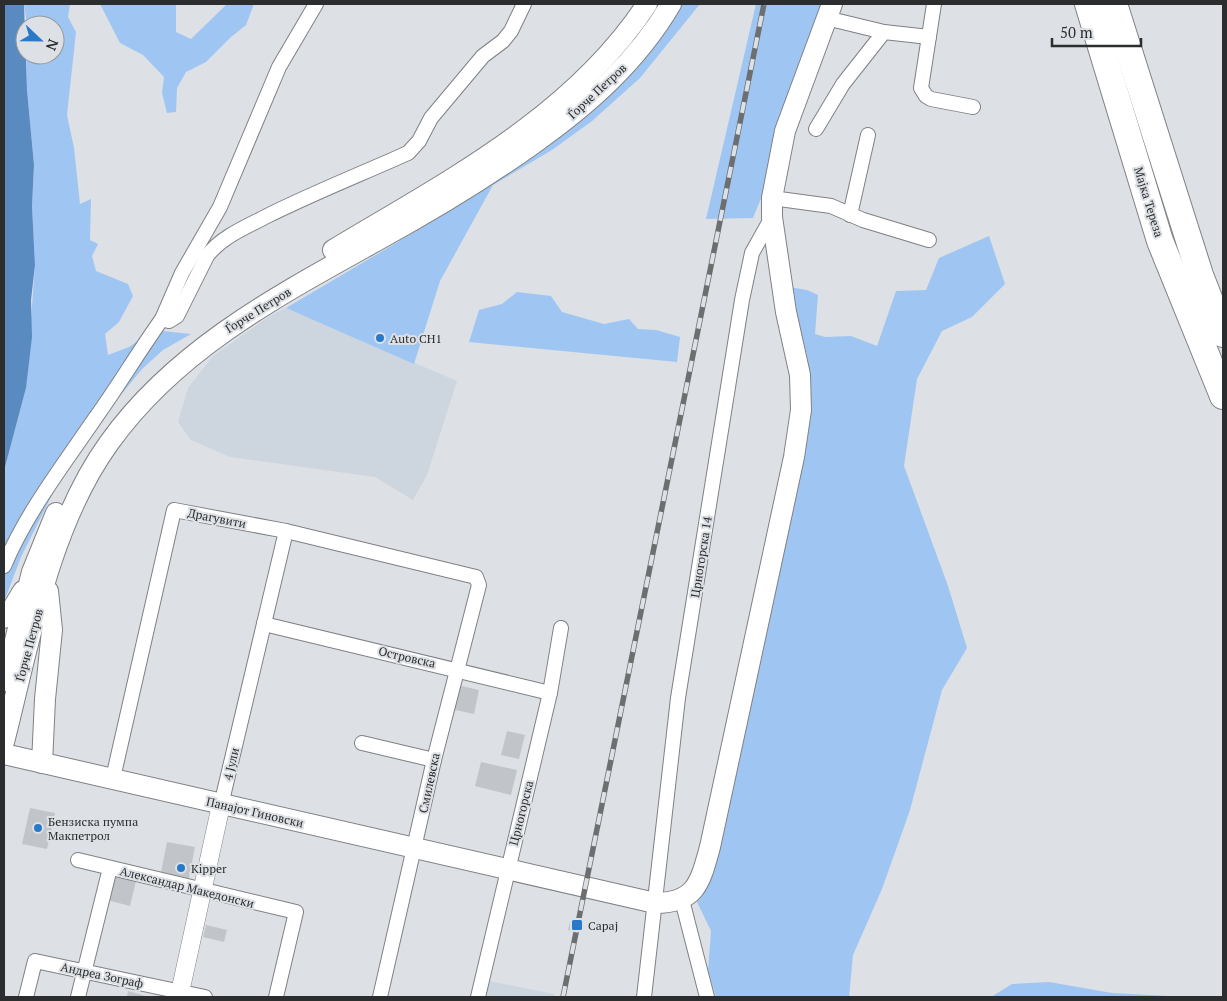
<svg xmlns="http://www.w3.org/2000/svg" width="1227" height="1001" font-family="'PT Serif',serif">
<rect width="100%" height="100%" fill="#dde0e4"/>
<g fill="#cdd6df">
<path d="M286 308 457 381 427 475 413 500 375 477 230 457 191 440 178 422 188 388 212 357 268 317Z"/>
<path d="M489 981 554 994V997H486Z"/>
</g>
<g fill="#9fc6f3">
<path d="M24 4H70L68 17 76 32 67 115 74 148 80 204 91 199 90 240 98 244 92 256 96 271 128 284 133 296 119 322 105 334 108 355 129 347 153 330 191 334 163 350 142 369 83 441 59 481 21 557 4 602V471L26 388 35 265 32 206 34 165 27 90 26 55H55V25H27Z"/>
<path d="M100 4H176V32L191 39 227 4H254L246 25 231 37 206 62 186 72 177 88 176 112 167 113 162 93 164 77 143 55 120 43Z"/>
<path d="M635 4H700L640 78 592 121 552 150 493 185 440 281 414 364 286 308 428 224 432 213 539 111 614 34Z"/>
<path d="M756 4H828L769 179 753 218 706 219Z"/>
<path d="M989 236 1005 284 972 317 942 331 917 379 904 466 948 586 967 648 942 690 910 810 882 889 853 955 849 997H716L708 971 711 931 697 902C727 853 728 796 740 742 765 631 791 520 812 408L807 355 789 287 807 290 818 295 815 334 825 337 851 336 877 346 896 291 926 290 939 258Z"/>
<path d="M517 292 551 296 562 312 604 324 629 319 638 329 656 330 680 337 677 362 469 342 479 310 502 304Z"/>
<path d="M1049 982 1112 993 1188 997H991L1012 984Z"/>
</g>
<path fill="#5a8bc0" d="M4 4H24L27 90 34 165 32 206 35 265 31 300 32 337 26 388 4 471Z"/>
<g fill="#c1c5c9">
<path d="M457 685 479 690 474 714 451 709Z"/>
<path d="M507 731 525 735 519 759 501 755Z"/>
<path d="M481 762 517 770 511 795 475 786Z"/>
<path d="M30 808 55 813 47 849 22 844Z"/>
<path d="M167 842 195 847 188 883 160 877Z"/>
<path d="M113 875 136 881 130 906 107 900Z"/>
<path d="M570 922H573L572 931 568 930Z"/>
<path d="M206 925 227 930 224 942 203 937Z"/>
<path d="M128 991 149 997H127Z"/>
</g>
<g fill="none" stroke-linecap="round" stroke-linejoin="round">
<defs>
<g id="minor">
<path d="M934 4 921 88 926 96 931 99 973 107"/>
<path d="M826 18 884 32 929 37"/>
<path d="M816 129 843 84 884 32"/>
<path d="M772 198 831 206 863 220 929 240"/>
<path d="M850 215 868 135"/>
<path d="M162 319 182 273 220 207 279 67 316 4"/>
<path d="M4 566C26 513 64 464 96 417 119 385 139 351 162 319L169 321 177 316 207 256C221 237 246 227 267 216 313 193 361 174 408 153L419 141 431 118 483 56 503 41 511 31 524 4"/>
<path d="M264 624 550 693"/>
<path d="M362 743 434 760"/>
<path d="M113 778 174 510 286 531 476 577 479 585 434 760 380 997"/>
<path d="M221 805 286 531"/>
<path d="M78 860 296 912 276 997"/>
<path d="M682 900 707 997"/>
<path d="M26 997 35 961 205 997"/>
<path d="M78 997 110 868"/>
<path d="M478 997 550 693 561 628"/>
<path d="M644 997 678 698 742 300 752 253 772 217"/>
</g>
<path id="tertiary" d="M179 997 221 805"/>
<g id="secondary">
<path d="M333 250C446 182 573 117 647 4"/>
<path d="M4 618 11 611 23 591"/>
<path d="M5 681 32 572 56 513"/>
<path d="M4 742C29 644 49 526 109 443 176 349 279 295 378 240 431 211 484 179 533 144 588 105 637 62 671 4"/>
<path d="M4 754 655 903C696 903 700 883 710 847L794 457 801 410 800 375 786 312 772 217V198L785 131 832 4"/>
<path d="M42 763 45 699 52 630 48 591"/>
</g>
<g id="motorway">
<path d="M1088 4 1160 241 1223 396"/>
<path d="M1114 4 1200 275 1223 334"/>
</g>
</defs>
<use href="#minor" stroke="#7e8185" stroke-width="16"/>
<use href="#tertiary" stroke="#7e8185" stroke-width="19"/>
<use href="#secondary" stroke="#7e8185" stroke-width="22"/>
<use href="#motorway" stroke="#7e8185" stroke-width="28"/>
<use href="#minor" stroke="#fff" stroke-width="14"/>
<use href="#tertiary" stroke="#fff" stroke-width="18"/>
<use href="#secondary" stroke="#fff" stroke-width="20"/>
<use href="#motorway" stroke="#fff" stroke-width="26"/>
<defs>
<path id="rail" d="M563 997 764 4"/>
</defs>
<use href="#rail" stroke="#6c6e70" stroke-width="5.5"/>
<use href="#rail" stroke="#dde0e4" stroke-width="4" stroke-dasharray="11" stroke-linecap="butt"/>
</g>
<g fill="#2979c8" stroke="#dde0e4" stroke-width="2">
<circle cx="380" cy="338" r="5"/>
<circle cx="38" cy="828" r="5"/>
<circle cx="181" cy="868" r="5"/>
<rect x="571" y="919" width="12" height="12" rx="2.5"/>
</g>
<g text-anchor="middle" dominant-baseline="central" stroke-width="4" stroke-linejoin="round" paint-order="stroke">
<g font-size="12" fill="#2b2d2e" stroke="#dde0e4">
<text transform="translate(597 91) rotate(-43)">Ѓорче Петров</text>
<text transform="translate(1149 202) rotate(73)">Мајка Тереза</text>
<text transform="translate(258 310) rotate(-32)">Ѓорче Петров</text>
<text transform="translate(217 518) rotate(11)">Драгувити</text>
<text transform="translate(701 557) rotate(-81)">Црногорска 14</text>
<text transform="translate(29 645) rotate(-75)">Ѓорче Петров</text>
<text transform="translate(407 657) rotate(13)">Островска</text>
<text transform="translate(231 764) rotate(-77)">4 Јули</text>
<text transform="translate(429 783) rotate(-78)">Смилевска</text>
<text transform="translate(255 812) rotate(13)">Панајот Гиновски</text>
<text transform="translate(521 813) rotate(-76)">Црногорска</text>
<text transform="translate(187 887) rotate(14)">Αлександар Македонски</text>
<text transform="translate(102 975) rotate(12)">Андреа Зограф</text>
</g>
<g font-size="12" fill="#2b2d2e" stroke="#dde0e4" text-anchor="start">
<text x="390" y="338">Auto CH1</text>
<text x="48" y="821">Бензиска пумпа<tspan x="48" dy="14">Макпетрол</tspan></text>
<text x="191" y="868">Kipper</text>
<text x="588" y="925">Сарај</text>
</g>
</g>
<rect width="1227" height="1001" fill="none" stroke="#2b2d2e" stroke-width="10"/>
<g transform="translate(40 40) rotate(112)"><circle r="24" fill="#dde0e4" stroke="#96989b"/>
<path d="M0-4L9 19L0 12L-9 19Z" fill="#2979c8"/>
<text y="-8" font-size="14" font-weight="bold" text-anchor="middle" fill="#2b2d2e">N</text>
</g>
<path d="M1052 38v8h89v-8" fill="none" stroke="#2b2d2e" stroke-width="2.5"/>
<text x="1060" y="38" font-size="15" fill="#2b2d2e" stroke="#dde0e4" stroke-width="4" paint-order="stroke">50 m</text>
</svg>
